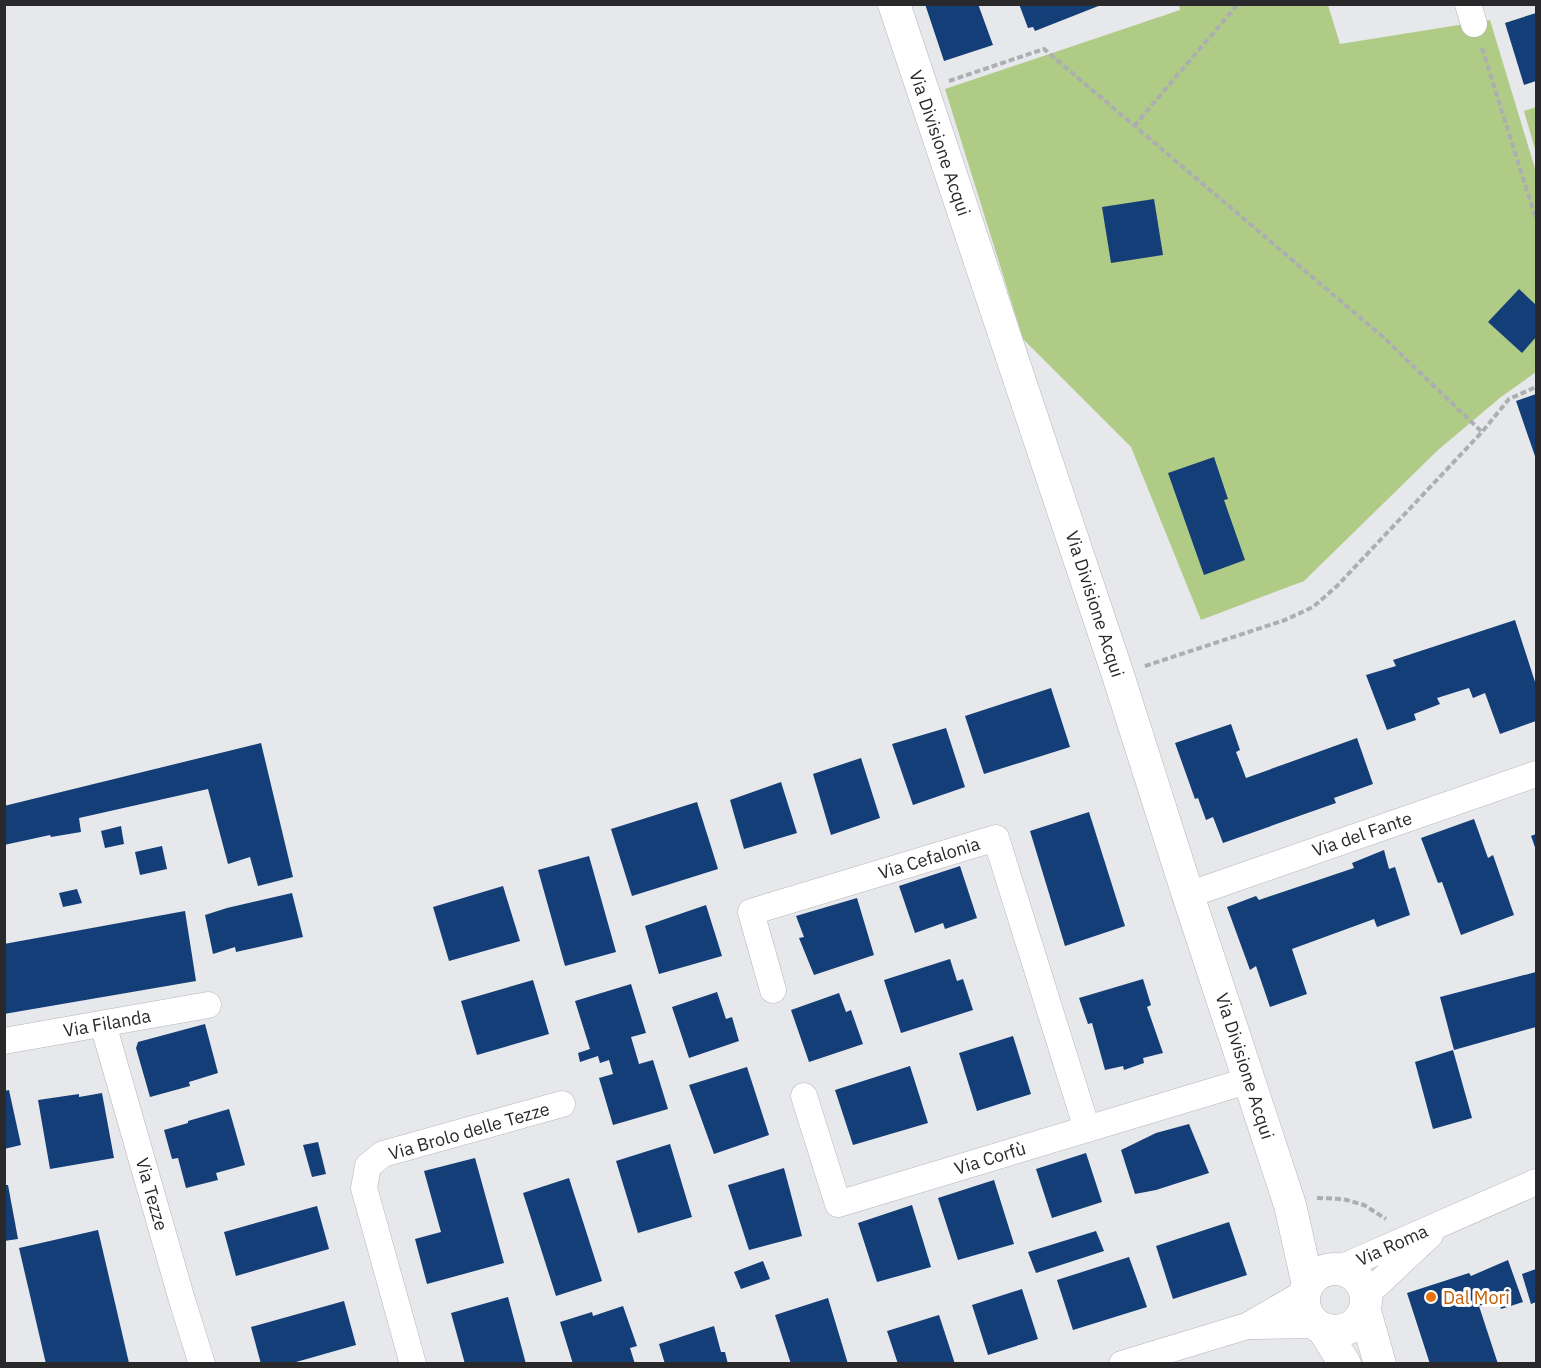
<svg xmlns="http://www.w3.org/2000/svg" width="1541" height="1368" font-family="'IBM Plex Sans',sans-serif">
<rect width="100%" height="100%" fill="#e6e8eb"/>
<g fill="#b0cb85">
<path d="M1179 5H1328L1340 44 1490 20 1536 172V372L1501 397 1438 450 1304 581 1201 620 1131 447 1023 339 945 89 1180 10Z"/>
<path d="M1536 107V153L1524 111Z"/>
</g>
<g fill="#143e77">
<path d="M925 4H978L993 45 944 61Z"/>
<path d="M1019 4H1101V5L1035 31 1033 27 1028 28Z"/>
<path d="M1536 13V81L1524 85 1505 23Z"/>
<path d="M1154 199 1163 255 1111 263 1102 207Z"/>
<path d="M1519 289 1536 305V337L1522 353 1488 322Z"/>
<path d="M1536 394V459L1516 401Z"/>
<path d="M1214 457 1228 499 1224 500 1245 560 1204 575 1168 473Z"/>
<path d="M1515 620 1536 685V721L1500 734 1485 693 1473 698 1469 688 1437 698 1440 704 1414 714 1416 720 1387 730 1366 675 1396 666 1393 660Z"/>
<path d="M1051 688 1070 747 984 774 965 716Z"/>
<path d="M1231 724 1240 750 1236 752 1246 778 1357 738 1373 784 1334 798 1336 803 1223 843 1213 817 1206 820 1198 798 1195 799 1175 743Z"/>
<path d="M946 728 965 787 913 805 892 744Z"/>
<path d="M261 743 293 877 258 886 250 857 228 864 208 789 79 818 81 832 51 837 50 835 4 845V806Z"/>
<path d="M861 758 880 818 831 835 813 774Z"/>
<path d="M781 782 797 833 744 849 730 800Z"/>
<path d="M697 802 718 869 632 896 611 829Z"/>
<path d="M1089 812 1125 926 1065 946 1030 831Z"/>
<path d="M1474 819 1488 858 1493 855 1514 915 1461 935 1442 882 1438 883 1421 838Z"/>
<path d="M121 826 124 844 105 848 101 831Z"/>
<path d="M1536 834V850L1531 836Z"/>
<path d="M162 846 167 869 140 875 135 852Z"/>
<path d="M1384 850 1389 869 1395 867 1410 915 1377 927 1374 919 1292 949 1307 994 1270 1007 1256 966 1250 970 1227 907 1256 896 1259 900 1354 868 1352 863Z"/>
<path d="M589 856 616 952 565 966 538 870Z"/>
<path d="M960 866 977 918 945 929 943 923 915 933 899 886Z"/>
<path d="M503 886 520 941 449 961 433 907Z"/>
<path d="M77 889 82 903 63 907 59 893Z"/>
<path d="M292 893 303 937 236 952 235 947 213 954 205 915 227 908Z"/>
<path d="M857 898 874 955 814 975 799 938 804 937 796 916Z"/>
<path d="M706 905 722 956 659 974 645 926Z"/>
<path d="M185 911 196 981 4 1014V944Z"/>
<path d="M950 959 957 981 963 979 973 1010 901 1033 884 980Z"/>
<path d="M1536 972V1027L1454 1050 1440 997Z"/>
<path d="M1143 979 1151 1005 1147 1007 1163 1053 1143 1058 1144 1063 1124 1070 1123 1066 1105 1070 1092 1023 1088 1024 1079 998Z"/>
<path d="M533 980 549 1034 477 1055 461 1001Z"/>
<path d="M631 984 646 1033 631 1037 639 1064 653 1060 668 1109 613 1125 599 1078 613 1074 609 1060 600 1063 598 1056 580 1062 578 1053 590 1049 575 1001Z"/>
<path d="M717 992 726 1019 732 1017 739 1041 689 1058 672 1007Z"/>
<path d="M839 993 846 1012 851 1010 863 1044 809 1062 791 1010Z"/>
<path d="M205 1024 218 1073 189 1082 190 1086 150 1097 136 1048 138 1042Z"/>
<path d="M1013 1036 1031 1094 977 1111 959 1053Z"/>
<path d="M1453 1050 1472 1118 1433 1129 1415 1062Z"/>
<path d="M910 1066 928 1123 853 1145 835 1090Z"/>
<path d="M747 1067 769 1135 714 1154 689 1085Z"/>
<path d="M9 1090 21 1145 4 1149V1091Z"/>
<path d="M102 1093 114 1158 50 1169 38 1100 79 1094V1097Z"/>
<path d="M229 1109 245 1165 216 1173 218 1180 186 1188 178 1158 172 1159 164 1130 188 1123V1121Z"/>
<path d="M1189 1124 1209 1173 1156 1190 1135 1194 1121 1150 1156 1133Z"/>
<path d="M318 1142 326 1174 312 1177 303 1145Z"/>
<path d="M670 1144 692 1217 638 1233 616 1161Z"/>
<path d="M1086 1153 1102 1202 1052 1218 1036 1169Z"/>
<path d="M475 1158 504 1263 427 1284 415 1239 441 1232 424 1171Z"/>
<path d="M784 1168 802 1236 749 1250 728 1185Z"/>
<path d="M569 1178 602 1281 556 1296 523 1193Z"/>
<path d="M994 1180 1014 1244 958 1260 938 1198Z"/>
<path d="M4 1185H8L18 1239 4 1241Z"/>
<path d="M912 1205 931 1267 877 1282 858 1223Z"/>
<path d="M317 1206 329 1249 236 1276 224 1232Z"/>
<path d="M1229 1222 1247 1275 1173 1299 1156 1246Z"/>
<path d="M98 1230 129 1363 46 1364 19 1248Z"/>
<path d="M1096 1231 1104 1251 1036 1273 1028 1252Z"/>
<path d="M1129 1257 1147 1307 1073 1330 1057 1280Z"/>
<path d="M1508 1260 1523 1302 1501 1309 1498 1298 1479 1306 1498 1364H1430L1407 1293 1469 1273 1471 1276Z"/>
<path d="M763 1261 770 1279 741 1289 734 1272Z"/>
<path d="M1536 1269V1302L1531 1304 1522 1274Z"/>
<path d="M1022 1289 1038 1339 988 1355 972 1305Z"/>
<path d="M508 1297 526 1364H465L451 1313Z"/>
<path d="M828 1298 848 1364H791L775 1315Z"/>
<path d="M344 1301 356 1345 289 1364H261L251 1327Z"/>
<path d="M623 1306 637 1346 630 1348 635 1364H573L560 1322 592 1312 593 1316Z"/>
<path d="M939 1315 955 1364H898L887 1331Z"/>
<path d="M714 1326 721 1352H725L728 1364H665L659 1344Z"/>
</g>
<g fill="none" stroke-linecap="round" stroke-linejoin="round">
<defs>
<g id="minor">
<path d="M1468 4 1474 24"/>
<path d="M1188 895 1536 774"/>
<path d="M773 990 751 912 996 838 1087 1129"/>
<path d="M103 1024 182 1300 202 1364"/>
<path d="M4 1041 208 1005"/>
<path d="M804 1096 838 1204 1250 1080"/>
<path d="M1338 1269 1536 1182"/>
<path d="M1366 1295 1430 1235"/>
<path d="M1250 1326 1316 1325"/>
<path d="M413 1364 364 1188 368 1166 383 1154 562 1104"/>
<path d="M1122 1364 1247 1326 1304 1293"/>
</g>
<g id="tertiary">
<path d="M894 4 1118 675 1188 895 1290 1205 1308 1285"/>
<circle cx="1335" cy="1300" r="31"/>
<path d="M1365 1311 1380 1364"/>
<path d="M1323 1329 1345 1364"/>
</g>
</defs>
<use href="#minor" stroke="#b3b5b8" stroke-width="27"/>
<use href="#tertiary" stroke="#b3b5b8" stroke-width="33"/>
<g stroke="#adaeb1" stroke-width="4" stroke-dasharray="6 3" stroke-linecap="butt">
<path d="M1482 48 1536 219"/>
<path d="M949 81 1044 49 1383 337 1482 432"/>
<path d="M1134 126 1238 4"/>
<path d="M1145 666 1285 620 1313 607 1337 586 1482 432 1509 399 1536 387"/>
<path d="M1317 1198 1343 1199 1364 1205 1386 1219"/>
</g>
<use href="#minor" stroke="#fff" stroke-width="26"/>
<use href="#tertiary" stroke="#fff" stroke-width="32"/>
</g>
<circle fill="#e8710a" stroke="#fff" stroke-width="2" cx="1431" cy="1297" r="6"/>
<g text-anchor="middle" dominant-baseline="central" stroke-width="6" stroke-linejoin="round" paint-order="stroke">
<g font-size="18" fill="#29292b" stroke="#fff">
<text transform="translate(940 143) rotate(71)">Via Divisione Acqui</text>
<text transform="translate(1095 604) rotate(72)">Via Divisione Acqui</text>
<text transform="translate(1362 834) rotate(-19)">Via del Fante</text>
<text transform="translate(929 858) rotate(-17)">Via Cefalonia</text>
<text transform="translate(107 1023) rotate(-10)">Via Filanda</text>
<text transform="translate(1245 1066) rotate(72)">Via Divisione Acqui</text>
<text transform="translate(469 1131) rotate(-16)">Via Brolo delle Tezze</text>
<text transform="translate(990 1158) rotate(-17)">Via Corfù</text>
<text transform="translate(152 1194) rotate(74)">Via Tezze</text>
<text transform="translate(1392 1245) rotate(-24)">Via Roma</text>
</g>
<g font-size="18" fill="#c56008" stroke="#fff" text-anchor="start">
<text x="1443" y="1297">Dal Mori</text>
</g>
</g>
<rect width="1541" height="1368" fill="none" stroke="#29292b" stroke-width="12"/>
</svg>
